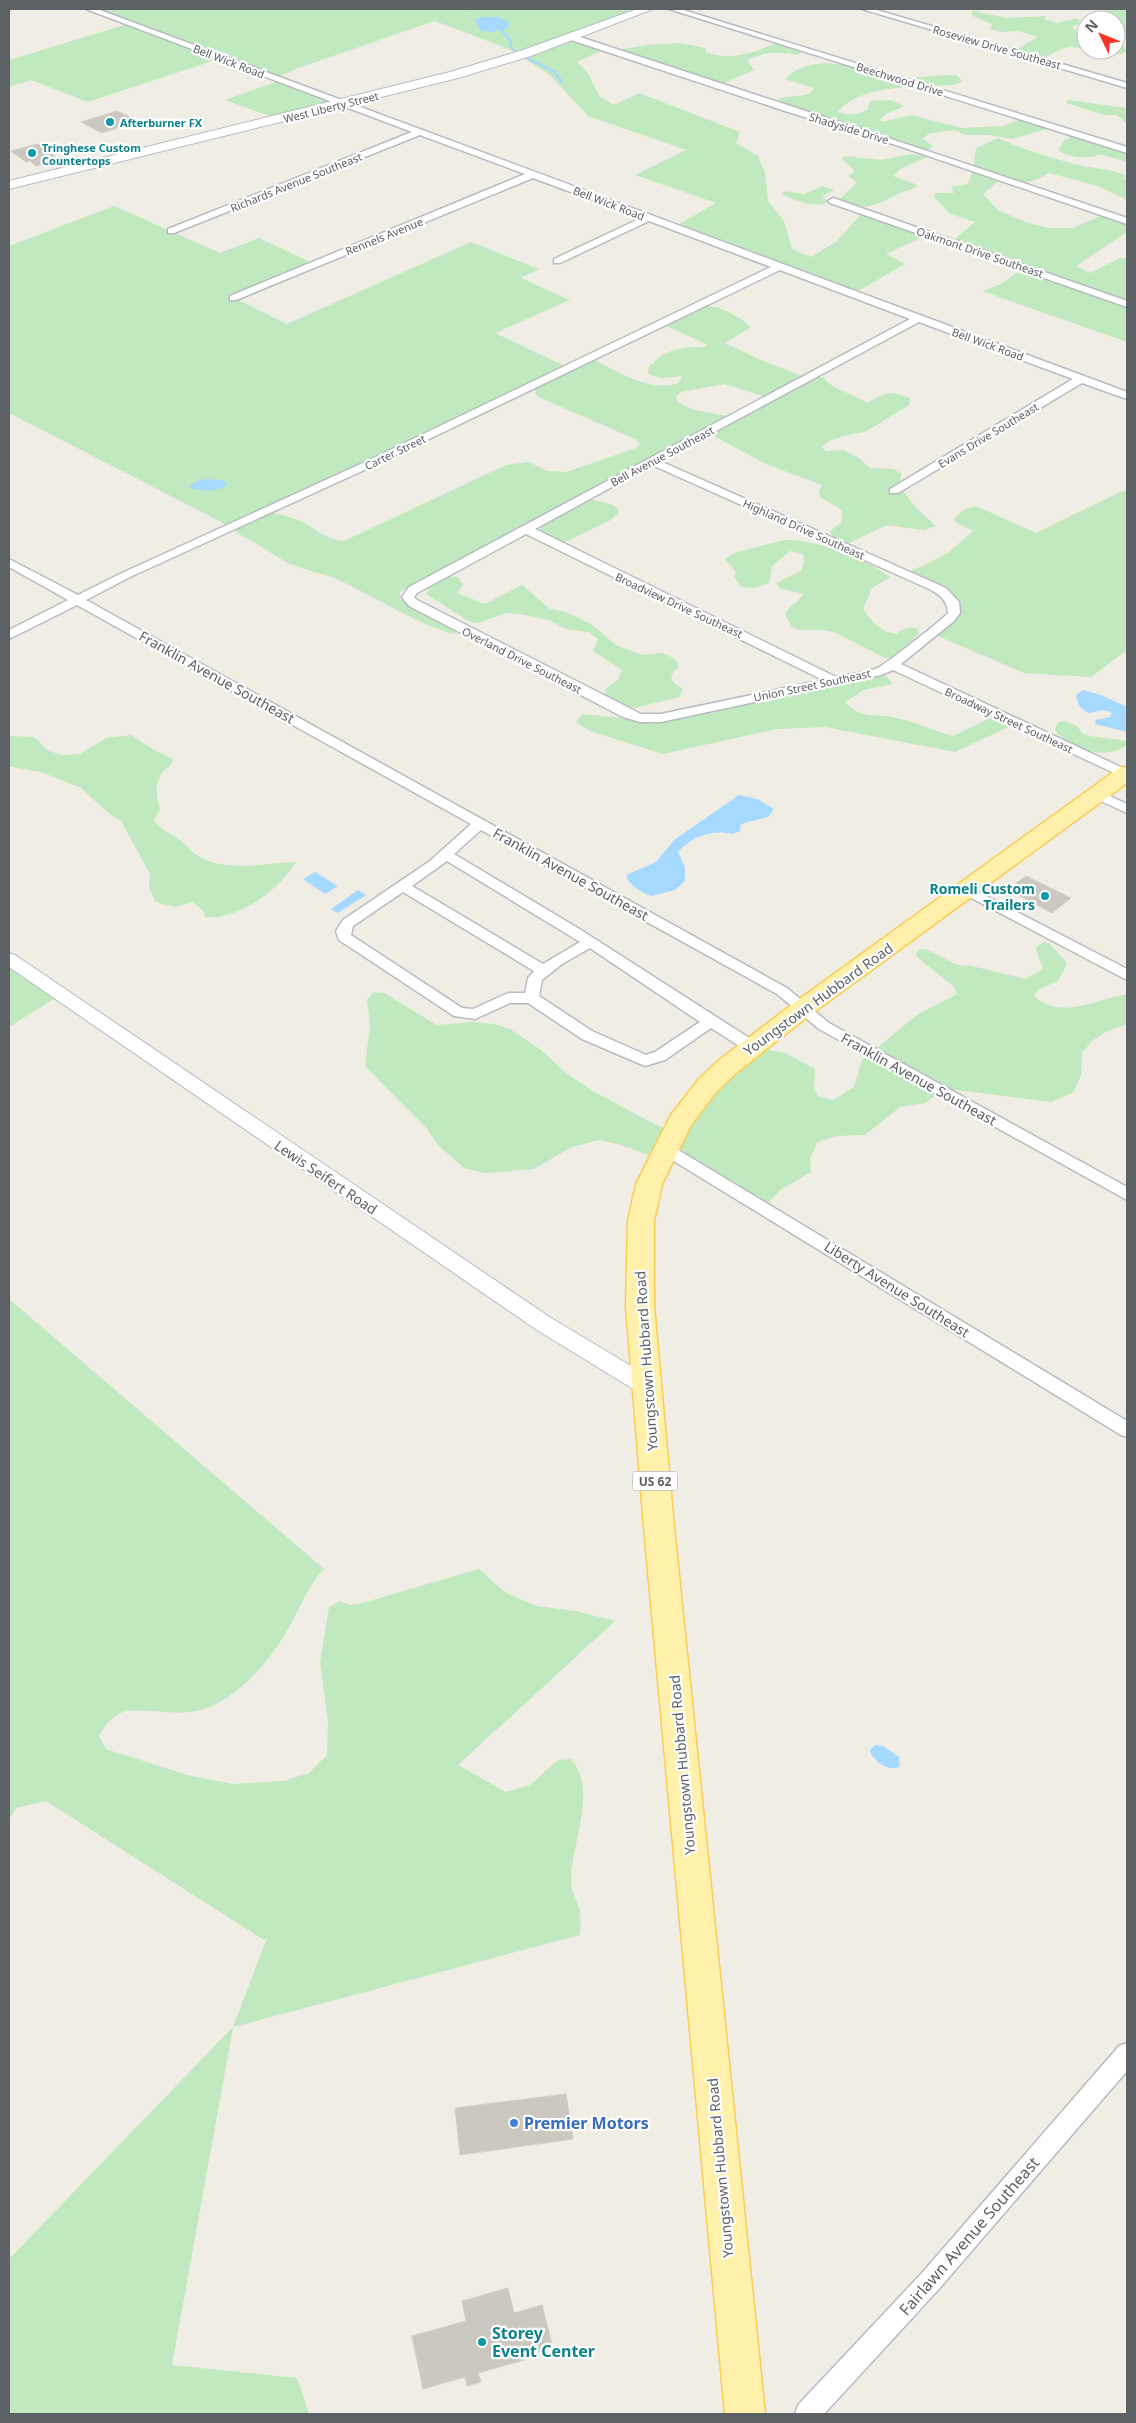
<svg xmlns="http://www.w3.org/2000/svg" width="1136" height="2423" font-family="'Noto Sans',sans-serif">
<rect width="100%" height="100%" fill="#f0ede5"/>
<g fill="#c0e9bf">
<path d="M90 9H647L571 37 605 49 577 62 588 73 600 97 614 105 639 93 740 132 736 143 758 156 765 172 768 201 784 221 792 249 811 257 837 241 863 212 929 234 886 254 905 264 853 294 674 227 716 203 635 175 686 150 588 116 550 75 511 50 435 21 298 68 276 78 222 58 88 102 31 80 9 87V60L128 24Z"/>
<path d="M1112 9 1127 10V36L1116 34V20H1089L1095 13Z"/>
<path d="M975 11 1005 18 1047 16 1043 19 1058 23 1077 18 1080 21 1079 24 1072 27 1076 31 1086 36V50H1116V40L1120 42 1127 51C1114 61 1085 46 1069 47 1061 48 1051 55 1043 58L1015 50 1038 37 1018 31 1001 32 990 29 992 24 973 16 971 12Z"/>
<path d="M680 43 705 48 706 52C722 59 743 56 759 50 766 47 774 43 782 43 789 44 797 49 804 51L798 55C776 52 769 51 747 60L754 70 720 85 615 50 648 45Z"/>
<path d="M826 63 852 66 891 79 949 75H956L963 81 954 85C921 87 861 83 838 112 847 116 862 115 869 108L868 106 871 101 891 100 904 106 886 114 880 120 882 122 911 115 962 128 1003 126 1021 119 1051 128 1012 139 989 135H965L954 130 928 134 923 139 933 146 928 150 921 149 879 136 851 123 823 121 781 105 779 98 805 95 812 92 813 88 785 79C797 67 809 64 826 63Z"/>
<path d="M276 82 325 100 327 103 272 117 225 100Z"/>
<path d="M1068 100 1127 108V123L1116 115H1104L1066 103Z"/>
<path d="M1071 137H1080L1127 151V162L1100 154C1087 160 1070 158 1058 150L1064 141Z"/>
<path d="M998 138C1024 150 1054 159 1082 166 1098 169 1113 169 1127 176L1123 178 1127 180V200L1098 186 1049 173C1029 185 1023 184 1001 179L983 194 998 210 1028 223 1049 228H1073L1105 214 1127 221V232L1076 266 1090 273 1120 258H1127V342L982 291 1001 284 1024 268 951 242 975 222 950 214 934 197 935 193H954L951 187 968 184 973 170 976 148Z"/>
<path d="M911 154 927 157 900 169 893 176 918 185C913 190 906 190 900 193 877 204 868 212 842 202L840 199 857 182 848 176 855 171 842 159 845 156 881 160Z"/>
<path d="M823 186 834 190 822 197 829 201C818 210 793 200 782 194L786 191 804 194Z"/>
<path d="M114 206 220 253 259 238 314 264 234 298 287 324 471 242 539 269 521 278 570 300 495 333 567 367 267 511C277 514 288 516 298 520 315 527 323 539 344 541L506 465 529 462 547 471 566 472 636 448 640 444 637 440 550 402 537 396 535 390 538 384 591 358C618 371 648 393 679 383L682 376 661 378 648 374 649 366C654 364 654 362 658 358 663 353 677 349 684 348 693 346 700 349 708 345L662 324C675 318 691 307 705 306 720 305 740 317 751 327L725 343 761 360 802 376 763 396 724 384 681 392 676 397 678 402 691 409 726 416 400 592V598L413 609 453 630 456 634 449 633C410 620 375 597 339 580 326 574 312 572 299 567 283 562 270 552 256 543 246 538 239 535 231 527L9 413V246Z"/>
<path d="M816 376 824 378C828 387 857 396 867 403 886 392 888 390 910 398L909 405 867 431 844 436 829 441 822 447 826 451 843 450 859 458 870 468 893 469 901 473 900 481 894 487 905 493 915 507 936 526 924 530 887 525 849 543 833 537 830 531 841 523 842 510 820 497 819 491 822 485 766 464 710 434Z"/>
<path d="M1127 491V650L1091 677 1024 673 931 633 943 625 953 602 904 573 925 565 949 552 973 531 955 522V518L965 509 976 506 1036 533 1120 492Z"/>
<path d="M587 498 613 505 618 509V514L609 521 559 545 540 532 541 524Z"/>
<path d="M785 540C823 541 859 556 890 577L872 588 863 609C873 622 878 631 896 634 903 629 909 626 918 629L919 634 894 657 885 658 836 633 824 630H799L792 627 785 614C789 605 799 603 803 594L780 588 776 583 801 571 804 562 803 554 790 551 772 566 769 583 754 588 741 587 734 577 736 572 725 559 734 553Z"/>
<path d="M446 576 458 577 463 585 457 593 485 604 522 585 550 609 566 612 591 624 616 645 642 655 663 653 675 659 679 667 674 671 671 677 674 683 682 688 680 697 635 708 603 700 606 688 618 680 622 670 593 651 598 639 588 632 566 629 551 621 526 615 507 613 478 623 470 622 426 594 432 584Z"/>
<path d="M886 676 893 684 864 690 845 702C860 720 877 713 896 718 916 722 934 731 953 736L992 717 1013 725 955 752 825 727 777 729 663 754 590 731 576 722 582 714 630 719 651 724 736 705 783 697 864 678Z"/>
<path d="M1064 721 1077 726 1082 733 1090 736 1127 741V745C1104 761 1073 750 1055 731L1057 723Z"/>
<path d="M131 735 156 751 173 759C171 768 165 768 161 775 154 784 157 800 160 810L153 820C162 831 173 834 184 843 188 846 190 851 195 854 225 874 262 863 296 862 279 890 239 920 205 917L203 910 192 902 175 907 155 902 149 887 150 874 121 821 107 812 81 788 44 773 9 766V736L34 737 49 751 62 755 80 754 106 738Z"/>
<path d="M1044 942 1049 943 1067 963 1058 981 1039 989 1034 996C1061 1021 1097 999 1127 994V1024L1104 1033 1092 1041 1082 1053 1081 1075 1074 1092 1051 1102 956 1090 941 1091 925 1103 900 1107 865 1135 837 1136 817 1142 810 1159 811 1172 780 1190 764 1207 665 1148 660 1159 618 1144 599 1140 572 1147 534 1169 485 1173 464 1168 439 1146 427 1129 365 1066 370 1025 367 999 374 992 384 993 437 1025 472 1022 494 1024 510 1029 541 1050 566 1073 593 1091 656 1125 674 1131 680 1121 764 1049 785 1053 815 1069 814 1087 818 1096 833 1100 854 1087 862 1060 917 1015 957 994 954 987 917 957 916 953 920 949 928 950 957 965 972 966 1025 979 1043 969 1036 950 1037 946Z"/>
<path d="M9 959 60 995 9 1027Z"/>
<path d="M9 1299 324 1569C311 1583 305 1597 296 1614 278 1650 253 1684 216 1704 185 1720 158 1708 127 1711 114 1713 104 1726 99 1736L106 1749 187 1775 233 1784 283 1781 309 1773 327 1755 328 1722 320 1662 329 1607 340 1601 349 1605 359 1604 479 1569 506 1593 536 1606 576 1611 615 1621 458 1765 506 1792 530 1785 558 1760 571 1759C599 1790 570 1846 571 1882 571 1891 577 1900 579 1908 581 1916 580 1926 580 1935L233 2027 172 2365 297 2378 309 2414H9V2259L233 2027 267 1938 264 1940 46 1801 16 1808 9 1820Z"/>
</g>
<g fill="#a6d9ff">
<path d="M485 17H499L509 23V26L502 32 495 29 497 32 482 31 476 23 475 19Z"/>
<path d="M205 479 222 480 228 484C218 492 201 492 189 487L197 481Z"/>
<path d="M1083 690 1101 695 1127 707V732L1095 724 1096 720 1110 717 1112 713 1103 710 1089 713C1079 708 1078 704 1076 695Z"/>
<path d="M739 795 757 799 774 809 768 817 741 824 740 831 733 834C714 829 691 836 678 852L685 867V881L675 890 651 896C640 891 630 887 626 875L656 862 674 840Z"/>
<path d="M315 872 338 886 325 894 303 879Z"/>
<path d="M358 890 366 895 338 913 331 909Z"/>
<path d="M875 1745 883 1746 899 1757 900 1766C890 1773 872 1761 870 1750Z"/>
</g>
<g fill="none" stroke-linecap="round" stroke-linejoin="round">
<g stroke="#a6d9ff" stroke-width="2.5">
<path d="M468 9 470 10"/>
<path d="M503 32 511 41 510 46 513 50"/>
<path d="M527 58 555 72 562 82"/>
</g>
</g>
<g fill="#cbc8c2" stroke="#d5cfc2">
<path d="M117 111 139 121 102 133 81 122Z"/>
<path d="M38 144 54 155 55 157 51 158 56 161 36 166 30 161 26 162 11 151Z"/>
<path d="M1026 876 1071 898 1052 913 1018 895 1021 892 1011 887Z"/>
<path d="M566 2094 573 2139 460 2155 455 2108Z"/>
<path d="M508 2288 514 2313 542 2305 553 2348 523 2355 524 2360 478 2373 481 2382 467 2386 465 2377 423 2389 412 2336 466 2321 462 2301Z"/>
</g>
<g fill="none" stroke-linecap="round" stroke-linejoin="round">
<defs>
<g id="minor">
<path d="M86 9H97L1127 392V399L1082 383 898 493H890V489L1073 379 919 322 660 461 946 588 959 602 960 613 954 621 901 664 1127 770V777L1125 778 893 670 881 675 661 722H640L623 717 409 606 402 597 409 587 910 319 780 270 373 466 130 577 86 600 787 988 829 1023 1127 1187V1200L819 1029 777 994 481 830 454 854 581 930 757 1043 760 1047 757 1051H747L711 1028 665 1060 645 1066 582 1039 528 1003H510L475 1019 454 1016 339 940 336 931 343 920 430 861 471 824 77 605 9 639V630L68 600 9 567V559L78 595 122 573 365 462 771 267 649 221 560 263H554V259L641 218 533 178 236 300H230V296L525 174 420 135 174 233H168V229L412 132ZM652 465 927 588C939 594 947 599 948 613 941 621 886 664 878 668 865 673 850 674 836 677L535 529ZM526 534 823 680 661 714H641L417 600 414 597 417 593ZM447 861 580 942 543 964 412 886ZM403 892 534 971 528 978 525 993H508L473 1009 462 1008 351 935 353 926ZM590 948 700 1022 655 1052 646 1055 592 1031 539 996 542 980 562 964Z"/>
<path d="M669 9H680L1127 147V153Z"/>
<path d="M862 9H873L1127 83V88Z"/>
<path d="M568 35H574C758 96 943 155 1127 218V224L899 146 785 111 568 39Z"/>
<path d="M833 198 1127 301V307L830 203 828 201Z"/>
<path d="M1099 791 1127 804V813L1094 798 1092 795Z"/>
<path d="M967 886 1127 969V980L962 893 960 890 962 887Z"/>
<path d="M665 1142 1127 1421V1437L1121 1435 659 1152 657 1148 659 1144Z"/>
<path d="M1127 2043V2071L938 2290 824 2414H795L798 2405 922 2273 1119 2046Z"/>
</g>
<path id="tertiary" d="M9 953 15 955 551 1318 656 1381 659 1387 656 1393 648 1395 640 1393 537 1330 9 967Z"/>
<path id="secondary" d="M637 9H653L531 56 458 78 9 189V181L450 72 523 50Z"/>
<path id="primary" d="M1127 767V783L810 1015 736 1073 717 1091 691 1125 662 1184 654 1221V1306L674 1527 765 2414H725L644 1527 626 1306 628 1221 636 1184 671 1115 699 1079 718 1061 794 1003 1119 768Z"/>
</defs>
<use href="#minor" stroke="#b7bbc0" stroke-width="3"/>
<use href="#tertiary" stroke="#b7bbc0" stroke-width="2"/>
<use href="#secondary" stroke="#b8bcc2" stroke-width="2"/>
<use href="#primary" stroke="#fccb52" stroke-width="3"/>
<use href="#minor" fill="#fff" fill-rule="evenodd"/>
<use href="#tertiary" fill="#fff" fill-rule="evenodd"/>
<use href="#secondary" fill="#fff" fill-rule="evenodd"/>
<use href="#primary" fill="#fff1ab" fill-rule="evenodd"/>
</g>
<g fill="#0f9aa8" stroke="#fff" stroke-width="2">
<circle cx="110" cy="122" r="5"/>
<circle cx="32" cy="153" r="5"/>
<circle cx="1045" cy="896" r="5"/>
<circle cx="482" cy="2342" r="5"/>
</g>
<circle fill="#3f7fe0" stroke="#fff" stroke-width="2" cx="514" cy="2123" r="5"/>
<g text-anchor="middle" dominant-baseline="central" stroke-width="4.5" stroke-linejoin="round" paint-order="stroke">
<g font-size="11" fill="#5c6166" stroke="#fff">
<text transform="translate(997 47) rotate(16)">Roseview Drive Southeast</text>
<text transform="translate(229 61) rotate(21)">Bell Wick Road</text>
<text transform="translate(900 79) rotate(17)">Beechwood Drive</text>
<text transform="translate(331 107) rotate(-14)">West Liberty Street</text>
<text transform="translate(849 128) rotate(17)">Shadyside Drive</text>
<text transform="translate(296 182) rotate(-22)">Richards Avenue Southeast</text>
<text transform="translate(609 203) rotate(21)">Bell Wick Road</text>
<text transform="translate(384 236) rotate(-22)">Rennels Avenue</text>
<text transform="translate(980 252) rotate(19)">Oakmont Drive Southeast</text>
<text transform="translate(988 344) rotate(20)">Bell Wick Road</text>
<text transform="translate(988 435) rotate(-31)">Evans Drive Southeast</text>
<text transform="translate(395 452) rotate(-26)">Carter Street</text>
<text transform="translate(662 456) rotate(-28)">Bell Avenue Southeast</text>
<text transform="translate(804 529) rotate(24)">Highland Drive Southeast</text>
<text transform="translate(679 605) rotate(25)">Broadview Drive Southeast</text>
<text transform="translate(522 660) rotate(27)">Overland Drive Southeast</text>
<text transform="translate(812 685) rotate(-12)">Union Street Southeast</text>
<text transform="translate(1009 720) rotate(25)">Broadway Street Southeast</text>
</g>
<g font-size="11" font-weight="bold" fill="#0d838f" stroke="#fff" text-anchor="start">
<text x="120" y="122">Afterburner FX</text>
<text x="42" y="147">Tringhese Custom<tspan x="42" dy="13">Countertops</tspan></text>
</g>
<rect fill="#fff" stroke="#8d9094" stroke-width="1" x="632.5" y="1471.5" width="45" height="19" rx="4"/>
<g font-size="12" font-weight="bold" fill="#5c6166">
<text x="655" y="1481">US 62</text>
</g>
<g font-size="14" fill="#5c6166" stroke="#fff">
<text transform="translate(217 677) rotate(29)">Franklin Avenue Southeast</text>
<text transform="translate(571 874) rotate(29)">Franklin Avenue Southeast</text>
<text transform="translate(818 999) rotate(-36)">Youngstown Hubbard Road</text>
<text transform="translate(919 1079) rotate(29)">Franklin Avenue Southeast</text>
<text transform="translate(326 1177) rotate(34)">Lewis Seifert Road</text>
<text transform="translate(897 1289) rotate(32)">Liberty Avenue Southeast</text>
<text transform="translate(646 1361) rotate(-94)">Youngstown Hubbard Road</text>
<text transform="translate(682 1765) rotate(-95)">Youngstown Hubbard Road</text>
<text transform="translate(720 2168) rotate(-95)">Youngstown Hubbard Road</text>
</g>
<g font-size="14" font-weight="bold" fill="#0d838f" stroke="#fff" text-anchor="end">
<text x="1035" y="888">Romeli Custom<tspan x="1035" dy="16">Trailers</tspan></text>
</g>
<g font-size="16" font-weight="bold" fill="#366cbe" stroke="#fff" text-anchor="start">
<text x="524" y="2123">Premier Motors</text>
</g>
<g font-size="16" fill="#5c6166" stroke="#fff">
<text transform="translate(969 2236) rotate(-49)">Fairlawn Avenue Southeast</text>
</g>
<g font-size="16" font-weight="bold" fill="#0d838f" stroke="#fff" text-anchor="start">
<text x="492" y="2333">Storey<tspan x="492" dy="18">Event Center</tspan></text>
</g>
</g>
<rect width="1136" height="2423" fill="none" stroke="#5c6166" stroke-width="20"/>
<g transform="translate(1101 35) rotate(313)"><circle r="24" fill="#ffffff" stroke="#bec0c2"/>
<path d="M0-4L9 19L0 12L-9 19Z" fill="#f63425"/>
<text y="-8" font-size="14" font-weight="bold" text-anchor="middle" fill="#5c6166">N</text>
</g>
</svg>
